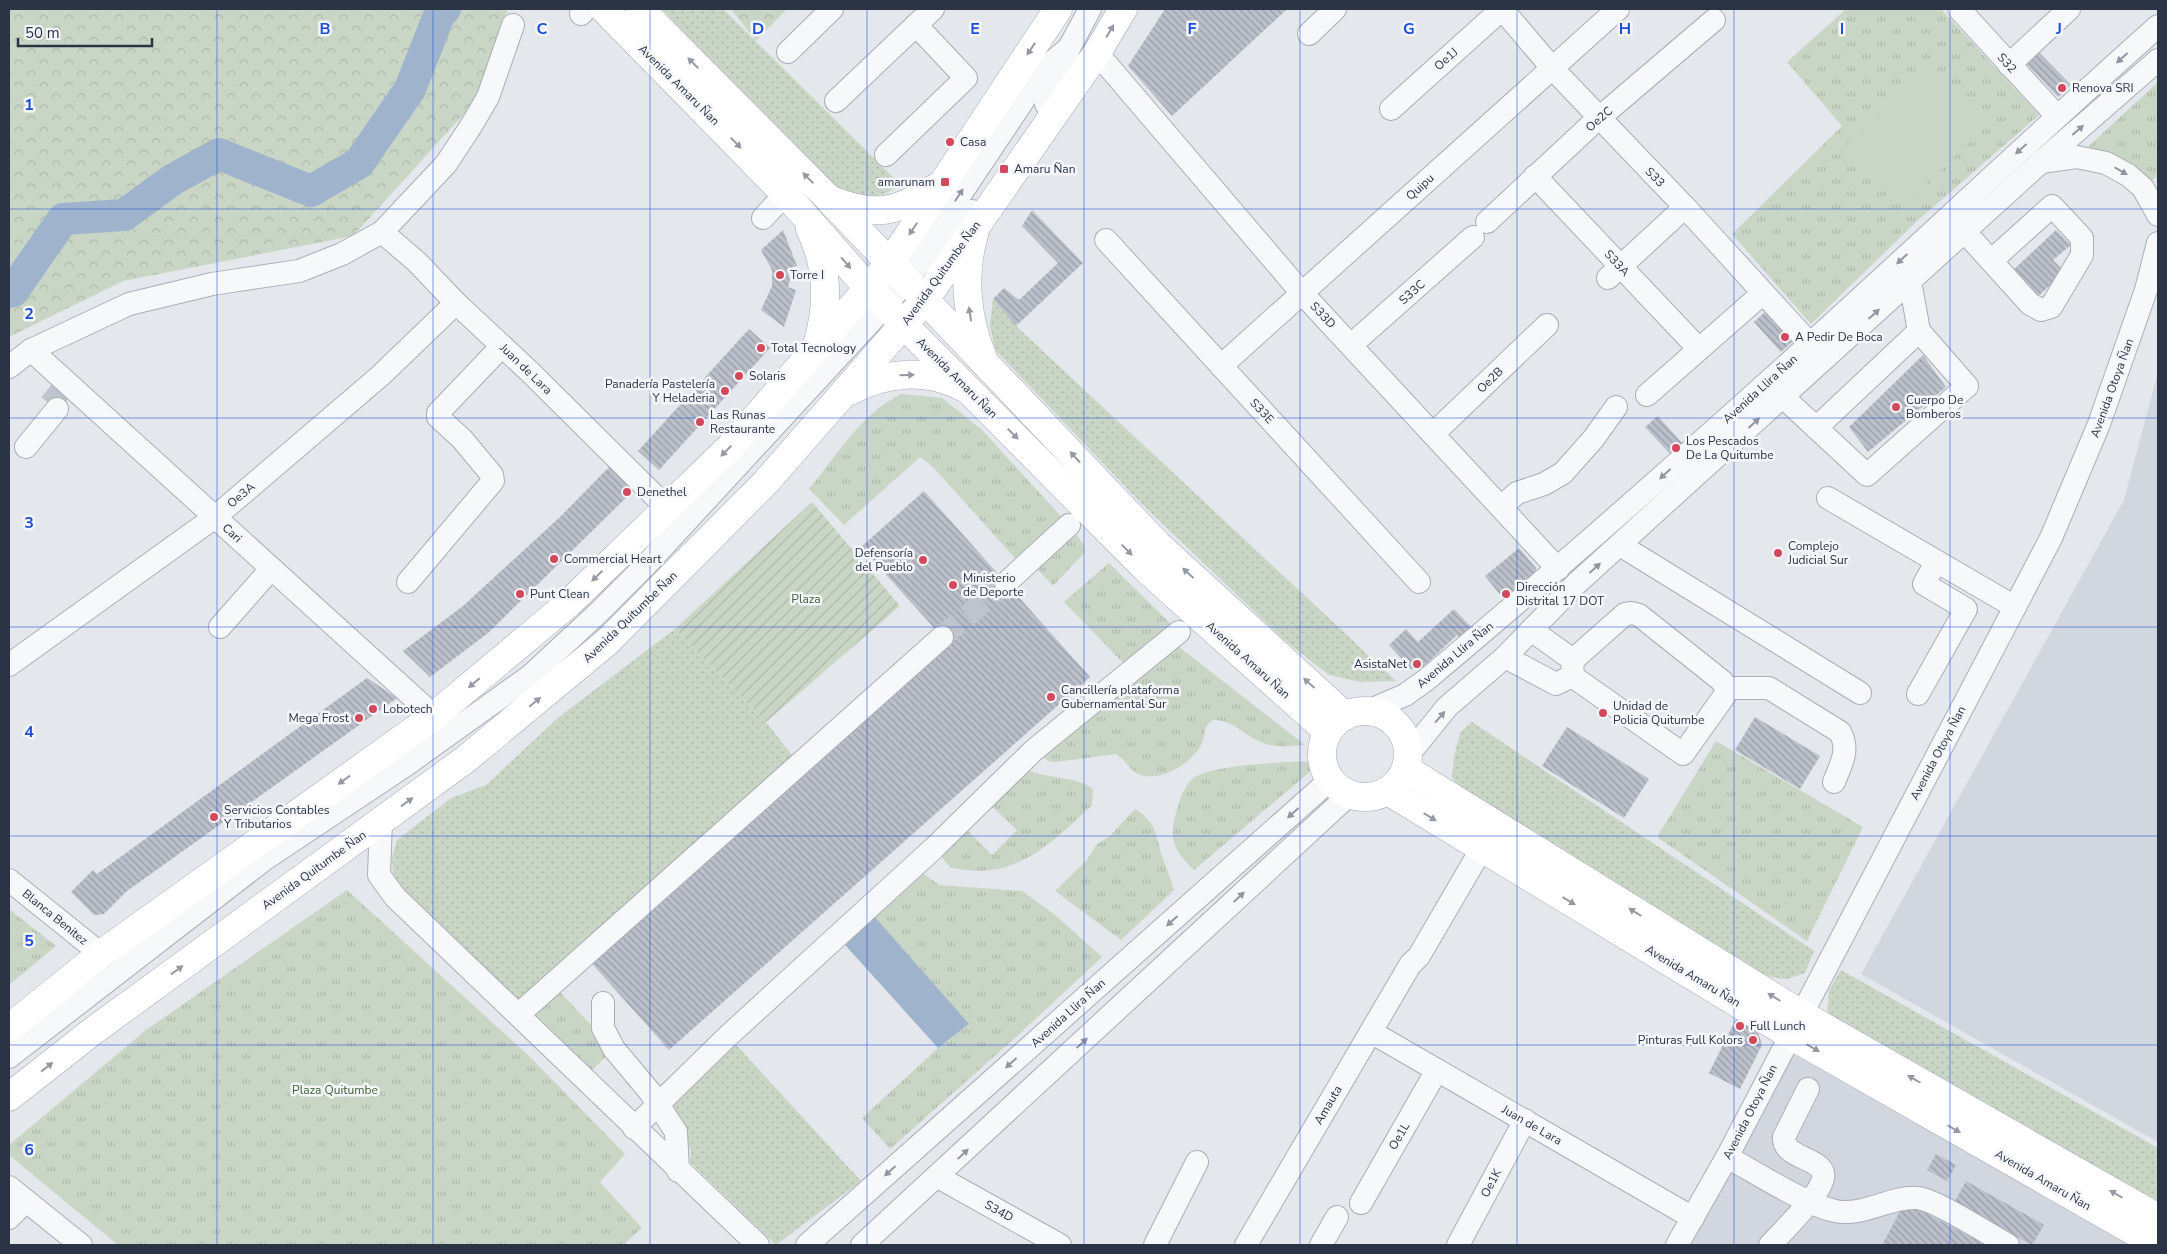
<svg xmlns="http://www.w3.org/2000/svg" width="2167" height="1254" font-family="'Nunito Sans',sans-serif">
<defs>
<pattern id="grass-dots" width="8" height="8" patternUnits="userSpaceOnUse" patternTransform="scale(1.25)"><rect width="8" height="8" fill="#c9d6c5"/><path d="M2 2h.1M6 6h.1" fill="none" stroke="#adb8ab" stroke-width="1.8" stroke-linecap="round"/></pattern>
<pattern id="forest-crowns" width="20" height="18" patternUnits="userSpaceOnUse" patternTransform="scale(1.25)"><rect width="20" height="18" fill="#c9d6c5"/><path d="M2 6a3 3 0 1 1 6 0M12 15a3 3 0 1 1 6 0" fill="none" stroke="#adb8ab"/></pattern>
<pattern id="park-tufts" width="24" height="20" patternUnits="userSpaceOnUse" patternTransform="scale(1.25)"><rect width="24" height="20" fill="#c9d6c5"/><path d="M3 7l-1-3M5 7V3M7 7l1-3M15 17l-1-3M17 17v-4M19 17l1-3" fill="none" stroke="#adb8ab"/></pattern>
<pattern id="garden-furrows" width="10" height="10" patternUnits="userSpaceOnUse" patternTransform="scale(1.25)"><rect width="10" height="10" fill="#c9d6c5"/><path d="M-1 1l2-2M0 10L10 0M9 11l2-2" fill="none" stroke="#adb8ab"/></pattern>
<pattern id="building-back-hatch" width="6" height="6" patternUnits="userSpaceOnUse" patternTransform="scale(1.25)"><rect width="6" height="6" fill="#bbc0ca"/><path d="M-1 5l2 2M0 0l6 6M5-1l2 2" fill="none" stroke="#989da6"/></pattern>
</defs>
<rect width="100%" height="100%" fill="#e4e7ec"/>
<g fill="#d2d6de">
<path d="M2158 372V1142L1861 974 2124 500Z"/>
<path d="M1795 1051 2155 1245H1691Z"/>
</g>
<g fill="url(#grass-dots)">
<path d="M662 9H723L901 185C863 209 845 195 813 171Z"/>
<path d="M993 299 1016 326 1396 681 1360 682 1329 675 1283 639 1142 504 995 350 990 326Z"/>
<path d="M675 629 766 722 795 759 527 1007 411 901 393 873 392 857 397 840 451 798 486 785 559 717Z"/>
<path d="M1472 722 1814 951 1805 973 1787 979 1754 975 1458 786 1452 778 1454 757 1460 733Z"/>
<path d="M1841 970 2158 1148V1205L1827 1017 1829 990Z"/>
<path d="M728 1036 861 1181 776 1245 690 1162 691 1151 664 1098Z"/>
</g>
<g fill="url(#forest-crowns)">
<path d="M9 9H508L473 104 353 236 123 281 9 337Z"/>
<path d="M731 9H787L756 41Z"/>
</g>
<g fill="url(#park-tufts)">
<path d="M1846 9H1941L2039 115 1916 222 1811 324 1732 234 1842 126 1787 62Z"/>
<path d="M2158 82V169L2156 177 2143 188 2077 157Z"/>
<path d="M901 394 942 398 981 429 1069 525 1084 545 1085 552 1053 586 1030 561 1023 567 934 468 920 457 844 525 809 489C838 454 860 415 901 394Z"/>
<path d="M1109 563 1179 632 1170 640 1305 745C1289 746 1274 749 1259 741 1243 734 1231 719 1213 720 1203 726 1206 733 1202 743 1193 763 1158 785 1136 773 1129 768 1124 759 1117 754L1055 762 1048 761 1034 750 1131 671 1064 602Z"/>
<path d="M1716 741 1863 827 1807 941 1657 837Z"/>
<path d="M1313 761V769L1194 870C1176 851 1169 844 1175 817 1178 805 1183 787 1192 779 1209 764 1288 762 1313 761Z"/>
<path d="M1026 769C1046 779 1077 776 1093 789L1092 805C1050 845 1013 883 950 867L934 848 960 823 992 855 1017 830 984 799Z"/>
<path d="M1135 809C1159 824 1155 836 1163 859 1167 870 1171 879 1174 890L1121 940 1055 891 1088 859 1096 845 1110 836Z"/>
<path d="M913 866 939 885 1022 891 1054 914 1102 957 1016 1037 890 1149 862 1118 938 1048 968 1025 867 908Z"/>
<path d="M347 890 529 1056 625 1154 600 1182 642 1228 623 1245H118L9 1155V1145L146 1030Z"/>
<path d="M9 909 56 946 9 985Z"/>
<path d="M553 985 614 1049 592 1070 527 1007Z"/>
</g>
<path fill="url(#garden-furrows)" d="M812 502 900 606 766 722 675 629Z"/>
<path fill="#c9d6c5" d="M1932 71 1989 123 1903 206 1845 147Z"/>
<path fill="#9fb4cc" d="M867 908 969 1024 938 1048 837 936Z"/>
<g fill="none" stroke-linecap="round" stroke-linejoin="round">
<path stroke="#9fb4cc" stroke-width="32" d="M9 292 13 291 63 219 124 215 172 180 219 154 311 191 359 163 410 89 440 13 445 9"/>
</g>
<g fill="url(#building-back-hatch)">
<path d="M1165 9H1284L1286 10 1172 116 1128 66Z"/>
<path d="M2036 49 2071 85 2058 97 2024 61Z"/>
<path d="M1032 210 1083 263 1016 326 993 299 1004 288 1019 300 1058 263 1022 226Z"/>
<path d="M783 230 797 266 787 269 790 280 788 287 796 290 784 327 761 310 772 286V270L761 250Z"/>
<path d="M2056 230 2071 245 2053 260 2065 272 2036 298 2011 272Z"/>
<path d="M1766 311 1793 341 1781 352 1754 322Z"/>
<path d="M749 329 770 348 659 470 638 451Z"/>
<path d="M1923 355 1946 387 1868 452 1849 427Z"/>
<path d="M1658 416 1684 445 1672 456 1645 427Z"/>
<path d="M610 466 634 490 488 633 430 677 403 651 463 606 561 516Z"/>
<path d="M924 491 1090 677 669 1050 587 958 946 641 861 547Z"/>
<path d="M1519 548 1536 568 1535 576 1505 601 1485 576Z"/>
<path d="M1454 609 1475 631 1463 642 1457 635 1422 668 1411 669 1389 645 1406 629 1418 642Z"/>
<path d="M367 678 397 698 127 891 104 914 94 915 71 892 93 870 97 874Z"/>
<path d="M1755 717 1820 756 1800 789 1735 750Z"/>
<path d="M1567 727 1649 779 1624 818 1542 766Z"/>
<path d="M1736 1019 1758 1032 1762 1045 1740 1089 1709 1073Z"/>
<path d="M1936 1154 1956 1165 1947 1181 1927 1170Z"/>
<path d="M1966 1181 2044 1225 2032 1245 1954 1203Z"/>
<path d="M1905 1202 1986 1245H1882Z"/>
</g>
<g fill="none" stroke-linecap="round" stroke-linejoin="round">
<g stroke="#bfc3cb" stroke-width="22" stroke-dasharray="22 11" stroke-linecap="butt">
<path d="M50 404 62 389"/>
<path d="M942 637 1006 583"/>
</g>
<defs>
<g id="minor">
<path d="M1502 9 1553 69 1685 207 1810 344"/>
<path d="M1959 9 2057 116"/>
<path d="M581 14 586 9"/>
<path d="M1309 34 1335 9"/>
<path d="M788 52 832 9"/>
<path d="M1097 53 1301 292 1558 569"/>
<path d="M2009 65 2069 9"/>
<path d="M836 101 933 9"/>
<path d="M1046 104 1063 78 1069 48 1090 9"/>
<path d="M1391 109 1502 9"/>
<path d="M886 155 966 78 916 25"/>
<path d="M2041 162 2077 157 2106 163 2128 175 2143 188 2158 215"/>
<path d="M1535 176 1699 349"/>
<path d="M763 218 786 193"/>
<path d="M1487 222 1592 124 1714 20"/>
<path d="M382 232 417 262 456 303 530 372 667 508"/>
<path d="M1965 232 2030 304 2041 310 2051 307 2082 255V238L2052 206 1991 261"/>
<path d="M1106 240 1419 582"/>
<path d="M925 262 939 254 972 211"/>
<path d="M1608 278 1685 207"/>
<path d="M1910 281 1919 331"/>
<path d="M1351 345 1473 237"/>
<path d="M31 350 434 716"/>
<path d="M1221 366 1618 9"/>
<path d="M9 367 31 350 129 304 212 284 299 271 342 254 382 232 446 164 471 126 488 97 513 25"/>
<path d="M1773 385 1783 397 1867 475 1967 386 1919 331 1816 428"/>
<path d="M1647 395 1762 294"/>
<path d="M1433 434 1547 325"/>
<path d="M26 447 57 409"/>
<path d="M1828 498 2015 607"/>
<path d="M1501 507 1517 493 1544 484 1563 473 1594 438 1616 407"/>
<path d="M1620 545 1860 693"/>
<path d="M408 582 493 481 492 475 462 439 438 417V413L502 346"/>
<path d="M1006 583 1069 525"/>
<path d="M220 627 271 569"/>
<path d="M1531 630 1573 660 1572 675"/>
<path d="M1505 657 1556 684 1572 676"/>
<path d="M9 665 215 517 380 376 456 303"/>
<path d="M1572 676 1683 754 1725 695 1726 688 1722 681 1639 615 1632 613 1625 614 1573 660"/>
<path d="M1726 688H1769L1840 732C1850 750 1841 764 1834 782"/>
<path d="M1918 694 1966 609 1924 584 1936 562"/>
<path d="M1368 711 1405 695 1426 680C1556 571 1683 459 1809 345 1926 239 2040 131 2158 26"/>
<path d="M1409 754 1447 707 1505 657 1576 584 2041 162 2158 60"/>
<path d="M381 821 379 875 395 897 758 1245"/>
<path d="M9 880 101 954"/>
<path d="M603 1003V1028L614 1049 650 1092 676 1132 678 1171"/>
<path d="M519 1014 942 637"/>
<path d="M1371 1032 1693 1218"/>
<path d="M9 1057 265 859 406 765 530 676 597 614 645 566 885 306 917 267 928 243 1045 68 1069 48"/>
<path d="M634 1128 728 1036 934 848 1034 750 1179 632"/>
<path d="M1727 1157C1755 1172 1806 1205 1835 1211 1864 1217 1890 1196 1917 1198 1935 1199 1990 1235 2008 1245"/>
<path d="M938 1177 1060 1245"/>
<path d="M9 1187 81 1245"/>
<path d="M1361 1203 1437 1070"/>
<path d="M9 1218 26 1201"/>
<path d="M807 1245 1330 780"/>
<path d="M862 1245 1349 795"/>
<path d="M1155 1245 1197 1162"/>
<path d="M1246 1245 1410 965 1419 956 1482 848"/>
<path d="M1321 1245 1337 1217"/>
<path d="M1458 1245 1525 1120"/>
<path d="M1677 1245 1727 1157 2051 538 2099 424 2146 290 2158 243"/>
<path d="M1770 1245C1782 1232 1821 1194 1823 1178 1827 1157 1782 1160 1784 1137L1808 1089"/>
</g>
<g id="major">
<path d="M604 9 791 200 868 288 904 325 1145 568 1327 731"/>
<path d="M640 9 829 199 1158 545 1345 716"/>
<path d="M831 200C875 218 898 212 937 187"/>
<path d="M810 229C828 266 829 306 817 345"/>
<path d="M974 235C962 275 967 318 982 356"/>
<path d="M850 391C885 372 927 368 962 387"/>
<circle cx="1365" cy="754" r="43"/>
<path d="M1406 769 1801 1014 2158 1218"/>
<path d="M1388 791 1790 1035 2158 1245"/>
<path d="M9 1028 101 954 434 716 569 603 730 447 890 263 1058 9"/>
<path d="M9 1097 93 1031 466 759 607 642 766 482 924 301 1097 53 1123 9"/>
</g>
</defs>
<use href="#minor" stroke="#a9aeb7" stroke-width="24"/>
<use href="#major" stroke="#a3abb8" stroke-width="29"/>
<use href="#minor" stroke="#f7f8fa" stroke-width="22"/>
<use href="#major" stroke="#fff" stroke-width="28"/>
</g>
<defs><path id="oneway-solid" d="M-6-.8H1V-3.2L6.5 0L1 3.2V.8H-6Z" transform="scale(1.25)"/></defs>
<g fill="#959aa2">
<use href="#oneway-solid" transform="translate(1110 31) rotate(-60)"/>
<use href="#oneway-solid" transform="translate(1031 49) rotate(124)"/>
<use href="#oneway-solid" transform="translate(693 63) rotate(-135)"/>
<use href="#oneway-solid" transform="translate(736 143) rotate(45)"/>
<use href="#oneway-solid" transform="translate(808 178) rotate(-135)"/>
<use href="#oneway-solid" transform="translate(913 229) rotate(124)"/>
<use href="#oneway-solid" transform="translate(846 263) rotate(49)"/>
<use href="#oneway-solid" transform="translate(970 314) rotate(-99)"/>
<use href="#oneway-solid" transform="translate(907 375) rotate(-1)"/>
<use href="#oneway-solid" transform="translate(1013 434) rotate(45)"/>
<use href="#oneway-solid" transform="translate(726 451) rotate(135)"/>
<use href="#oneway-solid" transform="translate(1075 457) rotate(-133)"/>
<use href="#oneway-solid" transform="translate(1127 550) rotate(45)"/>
<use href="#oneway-solid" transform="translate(1188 573) rotate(-138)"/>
<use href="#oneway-solid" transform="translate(597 576) rotate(136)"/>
<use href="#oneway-solid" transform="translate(474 683) rotate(140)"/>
<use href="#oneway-solid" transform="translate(1309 683) rotate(-138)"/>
<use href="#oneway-solid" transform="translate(535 702) rotate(-40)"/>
<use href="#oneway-solid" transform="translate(344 780) rotate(144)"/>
<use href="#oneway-solid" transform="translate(407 802) rotate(-36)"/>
<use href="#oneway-solid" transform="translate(1430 817) rotate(31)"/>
<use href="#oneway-solid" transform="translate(1569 901) rotate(31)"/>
<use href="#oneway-solid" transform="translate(1635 912) rotate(-148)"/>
<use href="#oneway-solid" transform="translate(177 970) rotate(-36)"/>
<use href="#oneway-solid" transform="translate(1774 997) rotate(-148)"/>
<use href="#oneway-solid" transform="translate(1813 1048) rotate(30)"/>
<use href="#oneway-solid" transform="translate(47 1067) rotate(-38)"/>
<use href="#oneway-solid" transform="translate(1914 1079) rotate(-150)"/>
<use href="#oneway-solid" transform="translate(1954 1129) rotate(30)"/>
<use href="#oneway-solid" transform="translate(2116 1194) rotate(-150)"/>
</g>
<g fill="#9196a0">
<use href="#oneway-solid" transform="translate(2122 58) rotate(138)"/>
<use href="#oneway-solid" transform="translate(2078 130) rotate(-41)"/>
<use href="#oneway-solid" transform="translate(2021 149) rotate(138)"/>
<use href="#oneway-solid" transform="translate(2121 171) rotate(30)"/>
<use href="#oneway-solid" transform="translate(959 195) rotate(-57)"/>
<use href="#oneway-solid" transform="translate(1902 259) rotate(137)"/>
<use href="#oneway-solid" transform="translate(1874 314) rotate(-42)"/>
<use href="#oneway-solid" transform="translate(1754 423) rotate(-42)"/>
<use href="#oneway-solid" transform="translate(1665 474) rotate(138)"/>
<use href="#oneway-solid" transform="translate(1595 568) rotate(-42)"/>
<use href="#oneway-solid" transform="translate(1440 717) rotate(-49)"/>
<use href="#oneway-solid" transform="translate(1293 813) rotate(138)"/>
<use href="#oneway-solid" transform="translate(1239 897) rotate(-43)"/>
<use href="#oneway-solid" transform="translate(1172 921) rotate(138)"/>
<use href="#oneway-solid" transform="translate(1082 1043) rotate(-43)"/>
<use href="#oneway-solid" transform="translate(1011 1063) rotate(138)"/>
<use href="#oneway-solid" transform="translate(963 1154) rotate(-43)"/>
<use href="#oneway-solid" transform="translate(890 1171) rotate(138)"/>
</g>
<path fill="none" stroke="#1d4ed8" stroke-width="1" stroke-opacity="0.55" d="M217 9V1245M433 9V1245M650 9V1245M867 9V1245M1084 9V1245M1300 9V1245M1517 9V1245M1734 9V1245M1950 9V1245M9 209H2158M9 418H2158M9 627H2158M9 836H2158M9 1045H2158"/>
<g fill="#d1495b" stroke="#f4f6f9" stroke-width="2">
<circle cx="2062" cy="88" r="5"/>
<circle cx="950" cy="142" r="5"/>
<rect x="999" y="164" width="10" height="10" rx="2.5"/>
<rect x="940" y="177" width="10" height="10" rx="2.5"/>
<circle cx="780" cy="275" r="5"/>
<circle cx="1785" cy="337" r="5"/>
<circle cx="761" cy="348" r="5"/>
<circle cx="739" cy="376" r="5"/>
<circle cx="725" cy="391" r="5"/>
<circle cx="1896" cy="407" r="5"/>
<circle cx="700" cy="422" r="5"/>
<circle cx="1676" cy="448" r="5"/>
<circle cx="627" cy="492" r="5"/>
<circle cx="1778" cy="553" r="5"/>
<circle cx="554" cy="559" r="5"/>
<circle cx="923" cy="560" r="5"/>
<circle cx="953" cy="585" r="5"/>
<circle cx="520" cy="594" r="5"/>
<circle cx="1506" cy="594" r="5"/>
<circle cx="1417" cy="664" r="5"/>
<circle cx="1051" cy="697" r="5"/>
<circle cx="373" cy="709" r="5"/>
<circle cx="1603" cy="713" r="5"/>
<circle cx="359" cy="718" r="5"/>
<circle cx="214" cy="817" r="5"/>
<circle cx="1740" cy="1026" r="5"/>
<circle cx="1753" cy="1040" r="5"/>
</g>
<g text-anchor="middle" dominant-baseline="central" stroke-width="5" stroke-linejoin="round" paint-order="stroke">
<g font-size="12" fill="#2b3445" stroke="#f4f6f9">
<text transform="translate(1446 59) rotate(-42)">Oe1J</text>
<text transform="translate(2007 63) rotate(47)">S32</text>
<text transform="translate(679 85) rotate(45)">Avenida Amaru Ñan</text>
<text transform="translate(1599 119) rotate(-41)">Oe2C</text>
<text transform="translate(1655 177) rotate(46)">S33</text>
<text transform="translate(1420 187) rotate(-42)">Quipu</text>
<text transform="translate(1617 263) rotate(47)">S33A</text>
<text transform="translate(941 273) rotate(-54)">Avenida Quitumbe Ñan</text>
<text transform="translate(1412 292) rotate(-42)">S33C</text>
<text transform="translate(1323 315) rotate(47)">S33D</text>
<text transform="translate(526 369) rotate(44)">Juan de Lara</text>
<text transform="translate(957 378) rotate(45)">Avenida Amaru Ñan</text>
<text transform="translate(1490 380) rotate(-44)">Oe2B</text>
<text transform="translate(2112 388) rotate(-70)">Avenida Otoya Ñan</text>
<text transform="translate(1760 389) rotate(-42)">Avenida Llira Ñan</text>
<text transform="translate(1262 411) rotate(47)">S33E</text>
<text transform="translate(241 495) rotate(-40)">Oe3A</text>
<text transform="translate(232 533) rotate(42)">Cari</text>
<text transform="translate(630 617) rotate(-44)">Avenida Quitumbe Ñan</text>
<text transform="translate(1455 655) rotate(-40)">Avenida Llira Ñan</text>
<text transform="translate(1248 660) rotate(42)">Avenida Amaru Ñan</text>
<text transform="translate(1938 753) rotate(-62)">Avenida Otoya Ñan</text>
<text transform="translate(314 870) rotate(-36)">Avenida Quitumbe Ñan</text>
<text transform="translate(55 917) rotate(39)">Blanca Benitez</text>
<text transform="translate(1693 976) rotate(31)">Avenida Amaru Ñan</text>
<text transform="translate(1068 1013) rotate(-42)">Avenida Llira Ñan</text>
<text transform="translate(1328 1105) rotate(-60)">Amauta</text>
<text transform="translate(1750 1112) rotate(-63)">Avenida Otoya Ñan</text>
<text transform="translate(1532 1125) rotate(30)">Juan de Lara</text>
<text transform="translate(1399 1136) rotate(-60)">Oe1L</text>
<text transform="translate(2043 1180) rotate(30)">Avenida Amaru Ñan</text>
<text transform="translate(1491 1183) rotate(-62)">Oe1K</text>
<text transform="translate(999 1211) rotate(29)">S34D</text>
</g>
<g font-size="12" fill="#2b3445" stroke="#f4f6f9" text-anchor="start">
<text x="2072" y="88">Renova SRI</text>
<text x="960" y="142">Casa</text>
<text x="1014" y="169">Amaru Ñan</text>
<text x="935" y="182" text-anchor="end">amarunam</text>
<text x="790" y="275">Torre I</text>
<text x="1795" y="337">A Pedir De Boca</text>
<text x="771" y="348">Total Tecnology</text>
<text x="749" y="376">Solaris</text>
<text x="715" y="384" text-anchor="end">Panadería Pastelería<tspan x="715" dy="14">Y Heladeria</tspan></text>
<text x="1906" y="400">Cuerpo De<tspan x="1906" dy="14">Bomberos</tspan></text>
<text x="710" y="415">Las Runas<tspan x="710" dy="14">Restaurante</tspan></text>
<text x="1686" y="441">Los Pescados<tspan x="1686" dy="14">De La Quitumbe</tspan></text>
<text x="637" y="492">Denethel</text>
<text x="1788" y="546">Complejo<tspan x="1788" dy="14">Judicial Sur</tspan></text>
<text x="913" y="553" text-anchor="end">Defensoría<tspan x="913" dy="14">del Pueblo</tspan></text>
<text x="564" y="559">Commercial Heart</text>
<text x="963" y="578">Ministerio<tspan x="963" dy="14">de Deporte</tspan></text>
<text x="1516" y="587">Dirección<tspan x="1516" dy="14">Distrital 17 DOT</tspan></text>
<text x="530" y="594">Punt Clean</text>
<text x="1407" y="664" text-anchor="end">AsistaNet</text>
<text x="1061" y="690">Cancillería plataforma<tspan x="1061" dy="14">Gubernamental Sur</tspan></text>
<text x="1613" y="706">Unidad de<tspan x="1613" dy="14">Policia Quitumbe</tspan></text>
<text x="383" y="709">Lobotech</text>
<text x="349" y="718" text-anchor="end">Mega Frost</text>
<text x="224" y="810">Servicios Contables<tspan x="224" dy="14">Y Tributarios</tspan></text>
<text x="1750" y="1026">Full Lunch</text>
<text x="1743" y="1040" text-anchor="end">Pinturas Full Kolors</text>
</g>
<g font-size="12" fill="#3f6138" stroke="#f4f6f9">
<text x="806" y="599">Plaza</text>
<text x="335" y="1090">Plaza Quitumbe</text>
</g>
</g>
<g font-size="16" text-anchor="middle" font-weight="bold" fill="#1d4ed8" stroke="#f4f6f9" stroke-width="5" stroke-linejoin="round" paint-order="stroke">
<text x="325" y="34">B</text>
<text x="542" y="34">C</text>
<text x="758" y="34">D</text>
<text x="975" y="34">E</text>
<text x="1192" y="34">F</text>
<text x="1409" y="34">G</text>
<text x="1625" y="34">H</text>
<text x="1842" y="34">I</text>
<text x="2059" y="34">J</text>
<text x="29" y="110">1</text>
<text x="29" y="319">2</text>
<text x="29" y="528">3</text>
<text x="29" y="737">4</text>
<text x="29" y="946">5</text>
<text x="29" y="1155">6</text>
</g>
<rect width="2167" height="1254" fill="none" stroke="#2b3445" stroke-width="20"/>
<path d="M18 38v8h134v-8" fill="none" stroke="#2b3445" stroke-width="2.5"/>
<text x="25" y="38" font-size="15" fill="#2b3445" stroke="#f4f6f9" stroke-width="4" paint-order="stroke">50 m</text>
</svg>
